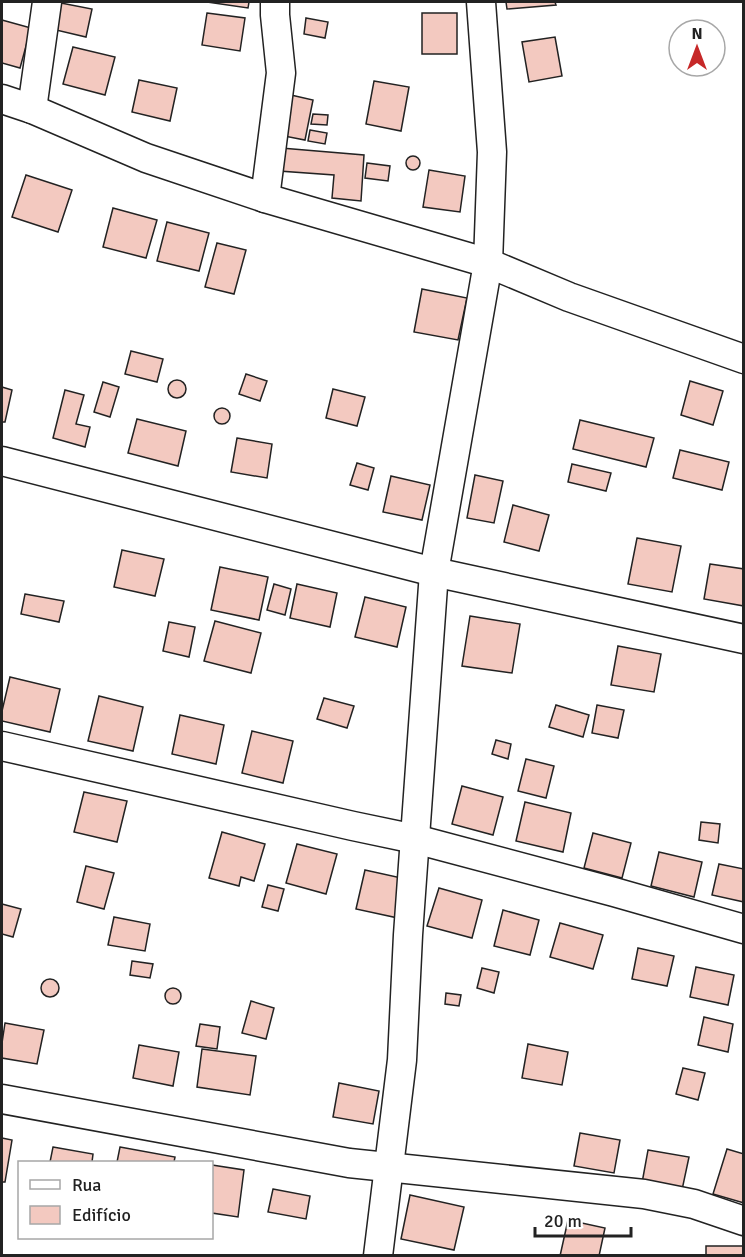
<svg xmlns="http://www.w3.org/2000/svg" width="745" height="1257" font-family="Signika,sans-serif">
<rect width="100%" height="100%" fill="#fff"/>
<g fill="#f3c9c0" stroke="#222" stroke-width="1.5">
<path d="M207 2H249L248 8Z"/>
<path d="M506 2H555L556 5 507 9Z"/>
<path d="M61 3 92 9 86 37 56 30Z"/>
<path d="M207 13 245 18 240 51 202 45Z"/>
<rect x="422" y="13" width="35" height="41"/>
<path d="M306 18 328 22 325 38 304 34Z"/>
<path d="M2 20 31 28 20 68 2 63Z"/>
<path d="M555 37 562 76 529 82 522 42Z"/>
<path d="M73 47 115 57 105 95 63 84Z"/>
<path d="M139 80 177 88 170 121 132 112Z"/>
<path d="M374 81 409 87 401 131 366 124Z"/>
<path d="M291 95 313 100 305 140 284 136Z"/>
<path d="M313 114 328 115 327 125 311 124Z"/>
<path d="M310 130 327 133 325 144 308 141Z"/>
<path d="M281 148 364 155 361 201 332 198 334 175 279 171Z"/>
<circle cx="413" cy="163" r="7"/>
<path d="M367 163 390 166 388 181 365 178Z"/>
<path d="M429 170 465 176 460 212 423 207Z"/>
<path d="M26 175 72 190 58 232 12 217Z"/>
<path d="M113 208 157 220 146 258 103 247Z"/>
<path d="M167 222 209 233 199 271 157 261Z"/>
<path d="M217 243 246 250 234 294 205 287Z"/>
<path d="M422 289 467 298 458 340 414 332Z"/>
<path d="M131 351 163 359 157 382 125 374Z"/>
<path d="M246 374 267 381 260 401 239 394Z"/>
<circle cx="177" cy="389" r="9"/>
<path d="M690 381 723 391 713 425 681 415Z"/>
<path d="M103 382 119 387 110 417 94 412Z"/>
<path d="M2 387 12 390 5 422H2Z"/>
<path d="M333 389 365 397 357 426 326 418Z"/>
<path d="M65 390 84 395 76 424 90 427 85 447 53 438Z"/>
<circle cx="222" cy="416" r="8"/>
<path d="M137 419 186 431 178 466 128 453Z"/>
<path d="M580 420 654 438 646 467 573 449Z"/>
<path d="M237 438 272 444 267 478 231 472Z"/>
<path d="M680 450 729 462 722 490 673 478Z"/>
<path d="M357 463 374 468 368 490 350 485Z"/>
<path d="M572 464 611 473 606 491 568 482Z"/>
<path d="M475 475 503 481 494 523 467 518Z"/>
<path d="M391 476 430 485 422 520 383 512Z"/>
<path d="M513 505 549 515 539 551 504 542Z"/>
<path d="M637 538 681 546 672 592 628 584Z"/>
<path d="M122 550 164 559 155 596 114 587Z"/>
<path d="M710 564 744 569V606L704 599Z"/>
<path d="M220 567 268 577 259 620 211 610Z"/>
<path d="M274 584 291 589 285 615 267 610Z"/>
<path d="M297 584 337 593 330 627 290 618Z"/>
<path d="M25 594 64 601 59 622 21 614Z"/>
<path d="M365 597 406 607 397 647 355 637Z"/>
<path d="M470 616 520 624 512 673 462 666Z"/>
<path d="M215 621 261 633 251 673 204 661Z"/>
<path d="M169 622 195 627 189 657 163 651Z"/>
<path d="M618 646 661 654 654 692 611 685Z"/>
<path d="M10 677 60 689 50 732 2 721V711Z"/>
<path d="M99 696 143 707 133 751 88 741Z"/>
<path d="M324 698 354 706 347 728 317 719Z"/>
<path d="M556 705 589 715 583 737 549 727Z"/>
<path d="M597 705 624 710 618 738 592 733Z"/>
<path d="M180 715 224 725 216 764 172 754Z"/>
<path d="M252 731 293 741 283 783 242 773Z"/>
<path d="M496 740 511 744 508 759 492 754Z"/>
<path d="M526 759 554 766 546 798 518 791Z"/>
<path d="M462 786 503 797 493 835 452 824Z"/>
<path d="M84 792 127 801 117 842 74 832Z"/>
<path d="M525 802 571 813 563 852 516 841Z"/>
<path d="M701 822 720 824 718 843 699 840Z"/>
<path d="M222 832 265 844 254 881 241 877 239 886 209 878Z"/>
<path d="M593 833 631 843 622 878 584 868Z"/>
<path d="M297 844 337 854 326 894 286 883Z"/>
<path d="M659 852 702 862 694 897 651 886Z"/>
<path d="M719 864 744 869V902L712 895Z"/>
<path d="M86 866 114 873 104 909 77 902Z"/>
<path d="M365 870 406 879 398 918 356 909Z"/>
<path d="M268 885 284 889 278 911 262 907Z"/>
<path d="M439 888 482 900 472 938 427 926Z"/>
<path d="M2 904 21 909 13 937 2 934Z"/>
<path d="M503 910 539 920 530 955 494 946Z"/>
<path d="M114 917 150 924 145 951 108 945Z"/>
<path d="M560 923 603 935 593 969 550 957Z"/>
<path d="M638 948 674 956 667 986 632 979Z"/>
<path d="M132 961 153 964 150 978 130 975Z"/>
<path d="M696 967 734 975 728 1005 690 997Z"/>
<path d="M482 968 499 972 494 993 477 988Z"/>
<circle cx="50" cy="988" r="9"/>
<circle cx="173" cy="996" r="8"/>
<path d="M446 993 461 995 459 1006 445 1004Z"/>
<path d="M251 1001 274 1008 266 1039 242 1033Z"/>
<path d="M704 1017 733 1024 728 1052 698 1045Z"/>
<path d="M5 1023 44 1030 37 1064 2 1058V1043Z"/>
<path d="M200 1024 220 1027 217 1049 196 1046Z"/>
<path d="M528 1044 568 1052 562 1085 522 1078Z"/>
<path d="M139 1045 179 1052 173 1086 133 1078Z"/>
<path d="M202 1049 256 1056 250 1095 197 1087Z"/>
<path d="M683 1068 705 1073 698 1100 676 1094Z"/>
<path d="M339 1083 379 1091 373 1124 333 1117Z"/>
<path d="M580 1133 620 1140 614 1173 574 1166Z"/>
<path d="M2 1138 12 1140 5 1182H2Z"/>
<path d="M53 1147 93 1154 92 1162H50Z"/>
<path d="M120 1147 175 1157 174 1162H117Z"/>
<path d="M727 1149 744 1154V1203L713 1194Z"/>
<path d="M648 1150 689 1157 682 1190 642 1183Z"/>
<path d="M212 1165 244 1170 238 1217 212 1213Z"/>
<path d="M273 1189 310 1196 306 1219 268 1212Z"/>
<path d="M410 1195 464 1207 454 1250 401 1239Z"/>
<path d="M568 1220 605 1228 599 1256H560Z"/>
<rect x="706" y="1246" width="38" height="10"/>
</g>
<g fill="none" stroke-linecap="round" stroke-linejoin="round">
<defs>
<g id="street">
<path d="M2 99 32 109 146 158 265 198 488 263 569 297 744 359"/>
<path d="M32 109 47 2"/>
<path d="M265 198 281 73 275 15V2"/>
<path d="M2 461 434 572 744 639"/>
<path d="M2 746 353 826 415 839 614 892 744 929"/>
<path d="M2 1099 349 1163 644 1194 694 1204 744 1221"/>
<path d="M378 1256 402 1060 408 935 434 572 488 263 492 152 481 2"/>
</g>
</defs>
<use href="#street" stroke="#222" stroke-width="31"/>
<use href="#street" stroke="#fff" stroke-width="28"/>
</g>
<rect width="745" height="1257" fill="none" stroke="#222222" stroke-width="6"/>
<rect x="18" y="1161" width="195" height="78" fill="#ffffff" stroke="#a7a7a7" stroke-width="1.5"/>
<rect x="30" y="1180" width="30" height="9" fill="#ffffff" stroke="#a7a7a7" stroke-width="1.5"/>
<text x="72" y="1191" font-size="18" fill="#222222">Rua</text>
<rect x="30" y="1206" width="30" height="18" fill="#f3c9c0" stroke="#a7a7a7" stroke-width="1.5"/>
<text x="72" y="1221" font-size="18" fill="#222222">Edifício</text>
<g transform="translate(697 48)"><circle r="28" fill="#ffffff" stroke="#a7a7a7" stroke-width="1.5"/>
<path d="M0-4.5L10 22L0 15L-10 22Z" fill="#c62828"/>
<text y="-9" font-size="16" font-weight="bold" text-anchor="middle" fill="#222222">N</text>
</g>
<path d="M535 1227v9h96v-9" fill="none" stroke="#222222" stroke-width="3"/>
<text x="544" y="1227" font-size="18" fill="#222222" stroke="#ffffff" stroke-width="4.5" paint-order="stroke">20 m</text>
</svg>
